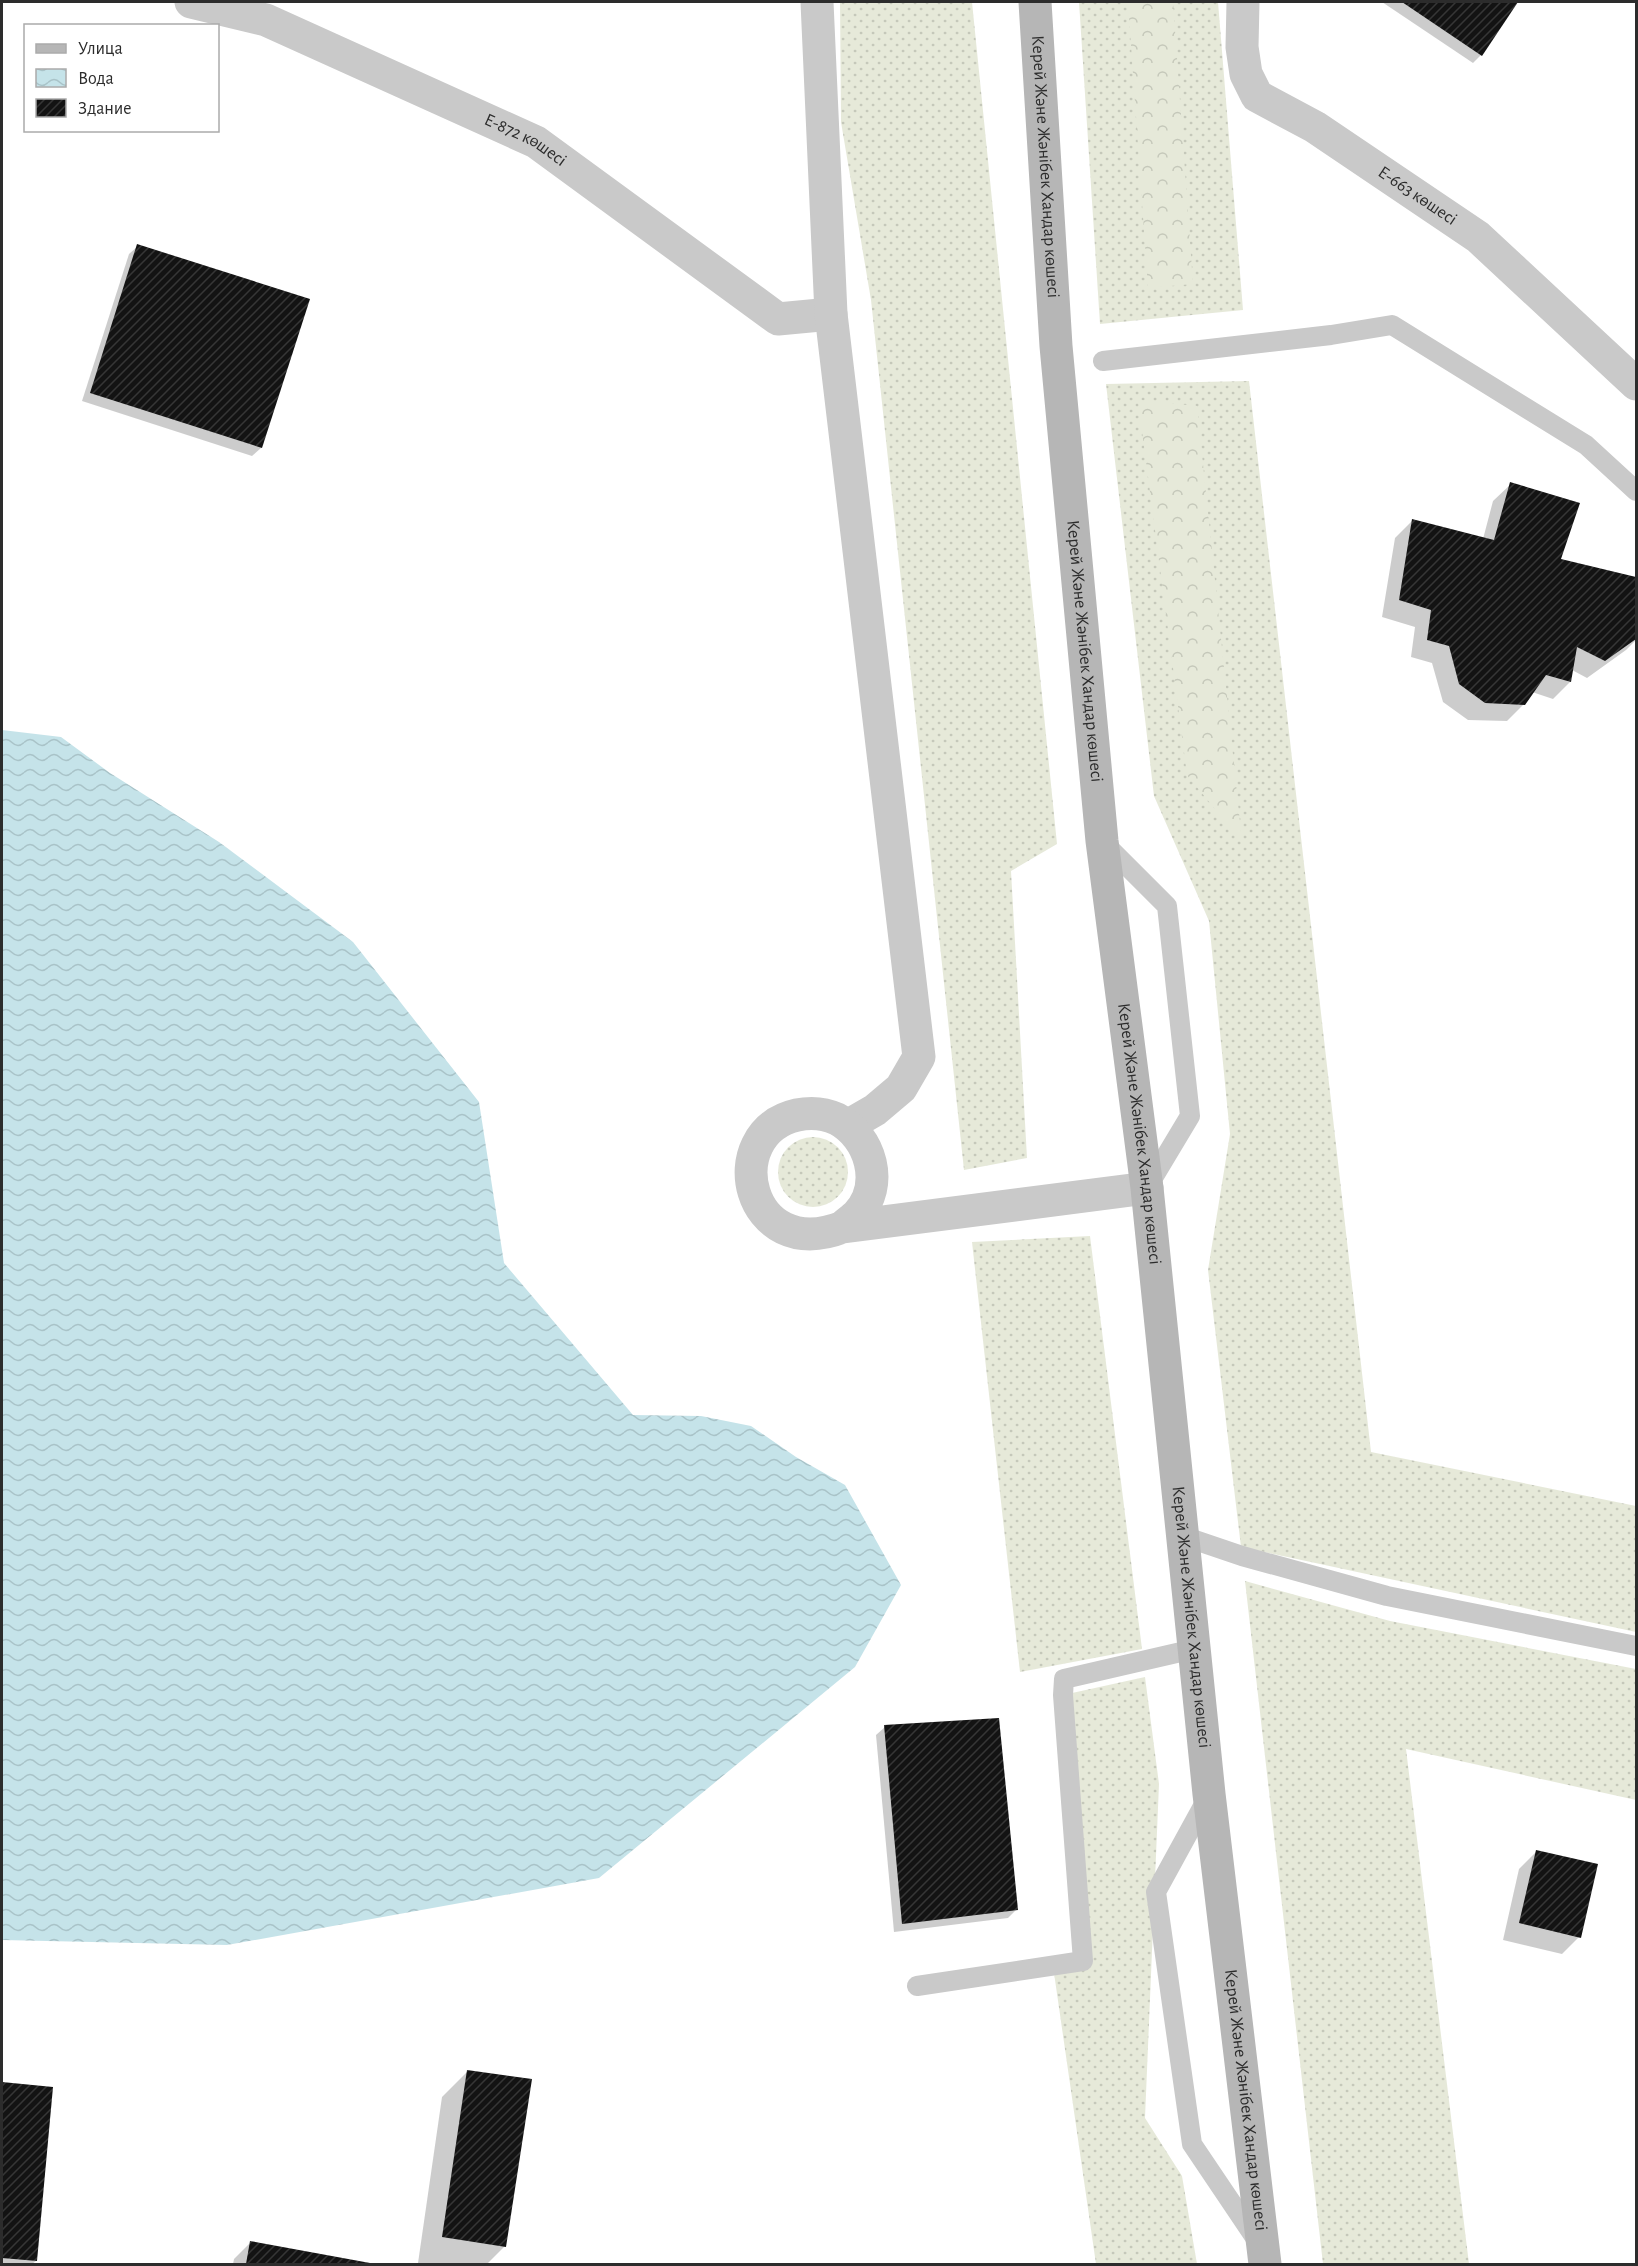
<svg xmlns="http://www.w3.org/2000/svg" width="1638" height="2266" font-family="'Alegreya Sans',sans-serif">
<defs>
<pattern id="grass-dots" width="8" height="8" patternUnits="userSpaceOnUse" patternTransform="scale(1.5)"><rect width="8" height="8" fill="#e6e9d9"/><path d="M2 2h.1M6 6h.1" fill="none" stroke="#c5c8ba" stroke-width="1.8" stroke-linecap="round"/></pattern>
<pattern id="forest-crowns" width="20" height="18" patternUnits="userSpaceOnUse" patternTransform="scale(1.5)"><rect width="20" height="18" fill="#e6e9d9"/><path d="M2 6a3 3 0 1 1 6 0M12 15a3 3 0 1 1 6 0" fill="none" stroke="#c5c8ba"/></pattern>
<pattern id="water-waves" width="16" height="10" patternUnits="userSpaceOnUse" patternTransform="scale(1.5)"><rect width="16" height="10" fill="#c5e3e9"/><path d="M0 5q4-4 8 0t8 0" fill="none" stroke="#a9c3c8"/></pattern>
<pattern id="building-hatch" width="6" height="6" patternUnits="userSpaceOnUse" patternTransform="scale(1.5)"><rect width="6" height="6" fill="#131313"/><path d="M-1 1l2-2M0 6l6-6M5 7l2-2" fill="none" stroke="#363636"/></pattern>
</defs>
<rect width="100%" height="100%" fill="#fff"/>
<g fill="url(#grass-dots)">
<path d="M840 2H972L1057 844 1011 871 1027 1158 964 1170 871 300 841 122Z"/>
<path d="M1079 2H1218L1243 310 1100 324Z"/>
<path d="M1249 381 1371 1452 1636 1506V1632L1241 1547 1208 1270 1230 1134 1209 921 1154 796 1106 384Z"/>
<circle cx="813" cy="1172" r="35"/>
<path d="M1090 1236 1142 1649 1020 1672 972 1242Z"/>
<path d="M1245 1581 1390 1621 1636 1669V1800L1406 1749 1469 2264H1323Z"/>
<path d="M1145 1677 1159 1784 1145 2118 1182 2176 1197 2264H1096L1053 1966 1083 1961 1063 1695Z"/>
</g>
<g fill="url(#forest-crowns)">
<path d="M1128 2H1173L1193 284 1148 288Z"/>
<path d="M1138 400 1197 406 1242 842 1187 775Z"/>
</g>
<path fill="url(#water-waves)" d="M2 730 61 737 110 773 219 842 353 942 479 1102 504 1263 633 1415 701 1416 751 1426 796 1457 845 1485 901 1585 855 1667 599 1878 227 1945 2 1940Z"/>
<g fill="#0003">
<path d="M1382 2H1517L1481 55 1473 63Z"/>
<path d="M138 246 261 448 252 456 82 401 129 254Z"/>
<path d="M1511 484 1559 560 1636 598V640L1626 650 1587 678 1572 670 1570 682 1553 699 1532 692 1524 704 1507 721 1468 720 1443 702 1432 663 1411 657 1415 627 1382 617 1395 538 1412 521 1483 539 1493 501Z"/>
<path d="M885 1727 1016 1910 1008 1918 894 1932 876 1735Z"/>
<path d="M1536 1852 1579 1937 1562 1954 1503 1940 1519 1869Z"/>
<path d="M468 2071 505 2246 487 2264H431L418 2263 442 2097Z"/>
<path d="M2 2084 51 2088 36 2261 32 2264H2Z"/>
<path d="M251 2242 368 2264H233L234 2259Z"/>
</g>
<g fill="url(#building-hatch)">
<path d="M1402 2H1518L1482 56Z"/>
<path d="M137 244 310 299 262 448 90 393Z"/>
<path d="M1510 482 1580 503 1561 559 1636 577V639L1605 661 1577 647 1571 682 1546 675 1525 705 1485 703 1459 684 1449 646 1427 640 1431 610 1399 600 1412 519 1494 540Z"/>
<path d="M999 1718 1018 1910 902 1924 884 1725Z"/>
<path d="M1536 1850 1598 1864 1581 1938 1519 1923Z"/>
<path d="M467 2070 532 2079 506 2247 442 2237Z"/>
<path d="M2 2082 53 2087 37 2261 2 2258Z"/>
<path d="M250 2241 370 2263V2264H246Z"/>
</g>
<g fill="none" stroke-linecap="round" stroke-linejoin="round">
<g stroke="#c9c9c9" stroke-width="20">
<path d="M1103 361 1331 335 1392 325 1586 445 1636 491"/>
<path d="M1102 841 1167 906 1190 1116 1148 1186"/>
<path d="M1183 1536 1242 1556 1387 1596 1636 1646"/>
<path d="M1208 1797 1156 1892 1192 2144 1258 2242"/>
<path d="M917 1986 1083 1961 1063 1695 1064 1679 1194 1649"/>
</g>
<g stroke="#c9c9c9" stroke-width="33">
<path id="s1" d="M191 2 266 20 536 142 778 319 831 314"/>
<path d="M817 2 831 314 919 1057 901 1088 875 1110 849 1125"/>
<path id="s2" d="M1243 2 1242 47 1246 74 1257 96 1315 127 1478 237 1636 384"/>
<path d="M843 1227C847 1223 853 1219 857 1215 885 1185 871 1137 837 1119 824 1113 811 1112 797 1115 718 1133 746 1265 843 1227L1147 1188"/>
</g>
<path stroke="#b6b6b6" stroke-width="33" id="s3" d="M1035 2 1056 346 1102 841 1147 1188 1209 1794 1265 2264"/>
</g>
<g text-anchor="middle" dominant-baseline="central" stroke-width="6" stroke-linejoin="round" paint-order="stroke">
<g font-size="18" fill="#2c2c2c" stroke="#fff">
<text stroke="none"><textPath href="#s1" startOffset="363">Е-872 көшесі</textPath></text>
<text stroke="none"><textPath href="#s3" startOffset="165">Керей Және Жәнібек Хандар көшесі</textPath></text>
<text stroke="none"><textPath href="#s2" startOffset="286">Е-663 көшесі</textPath></text>
<text stroke="none"><textPath href="#s3" startOffset="651">Керей Және Жәнібек Хандар көшесі</textPath></text>
<text stroke="none"><textPath href="#s3" startOffset="1137">Керей Және Жәнібек Хандар көшесі</textPath></text>
<text stroke="none"><textPath href="#s3" startOffset="1623">Керей Және Жәнібек Хандар көшесі</textPath></text>
<text stroke="none"><textPath href="#s3" startOffset="2109">Керей Және Жәнібек Хандар көшесі</textPath></text>
</g>
</g>
<rect width="1638" height="2266" fill="none" stroke="#2c2c2c" stroke-width="6"/>
<rect x="24" y="24" width="195" height="108" fill="#ffffff" stroke="#ababab" stroke-width="1.5"/>
<rect x="36" y="44" width="30" height="9" fill="#b6b6b6" stroke="#ababab" stroke-width="1.5"/>
<text x="78" y="54" font-size="18" fill="#2c2c2c">Улица</text>
<rect x="36" y="69" width="30" height="18" fill="url(#water-waves)" stroke="#ababab" stroke-width="1.5"/>
<text x="78" y="84" font-size="18" fill="#2c2c2c">Вода</text>
<rect x="36" y="99" width="30" height="18" fill="url(#building-hatch)" stroke="#ababab" stroke-width="1.5"/>
<text x="78" y="114" font-size="18" fill="#2c2c2c">Здание</text>
</svg>
